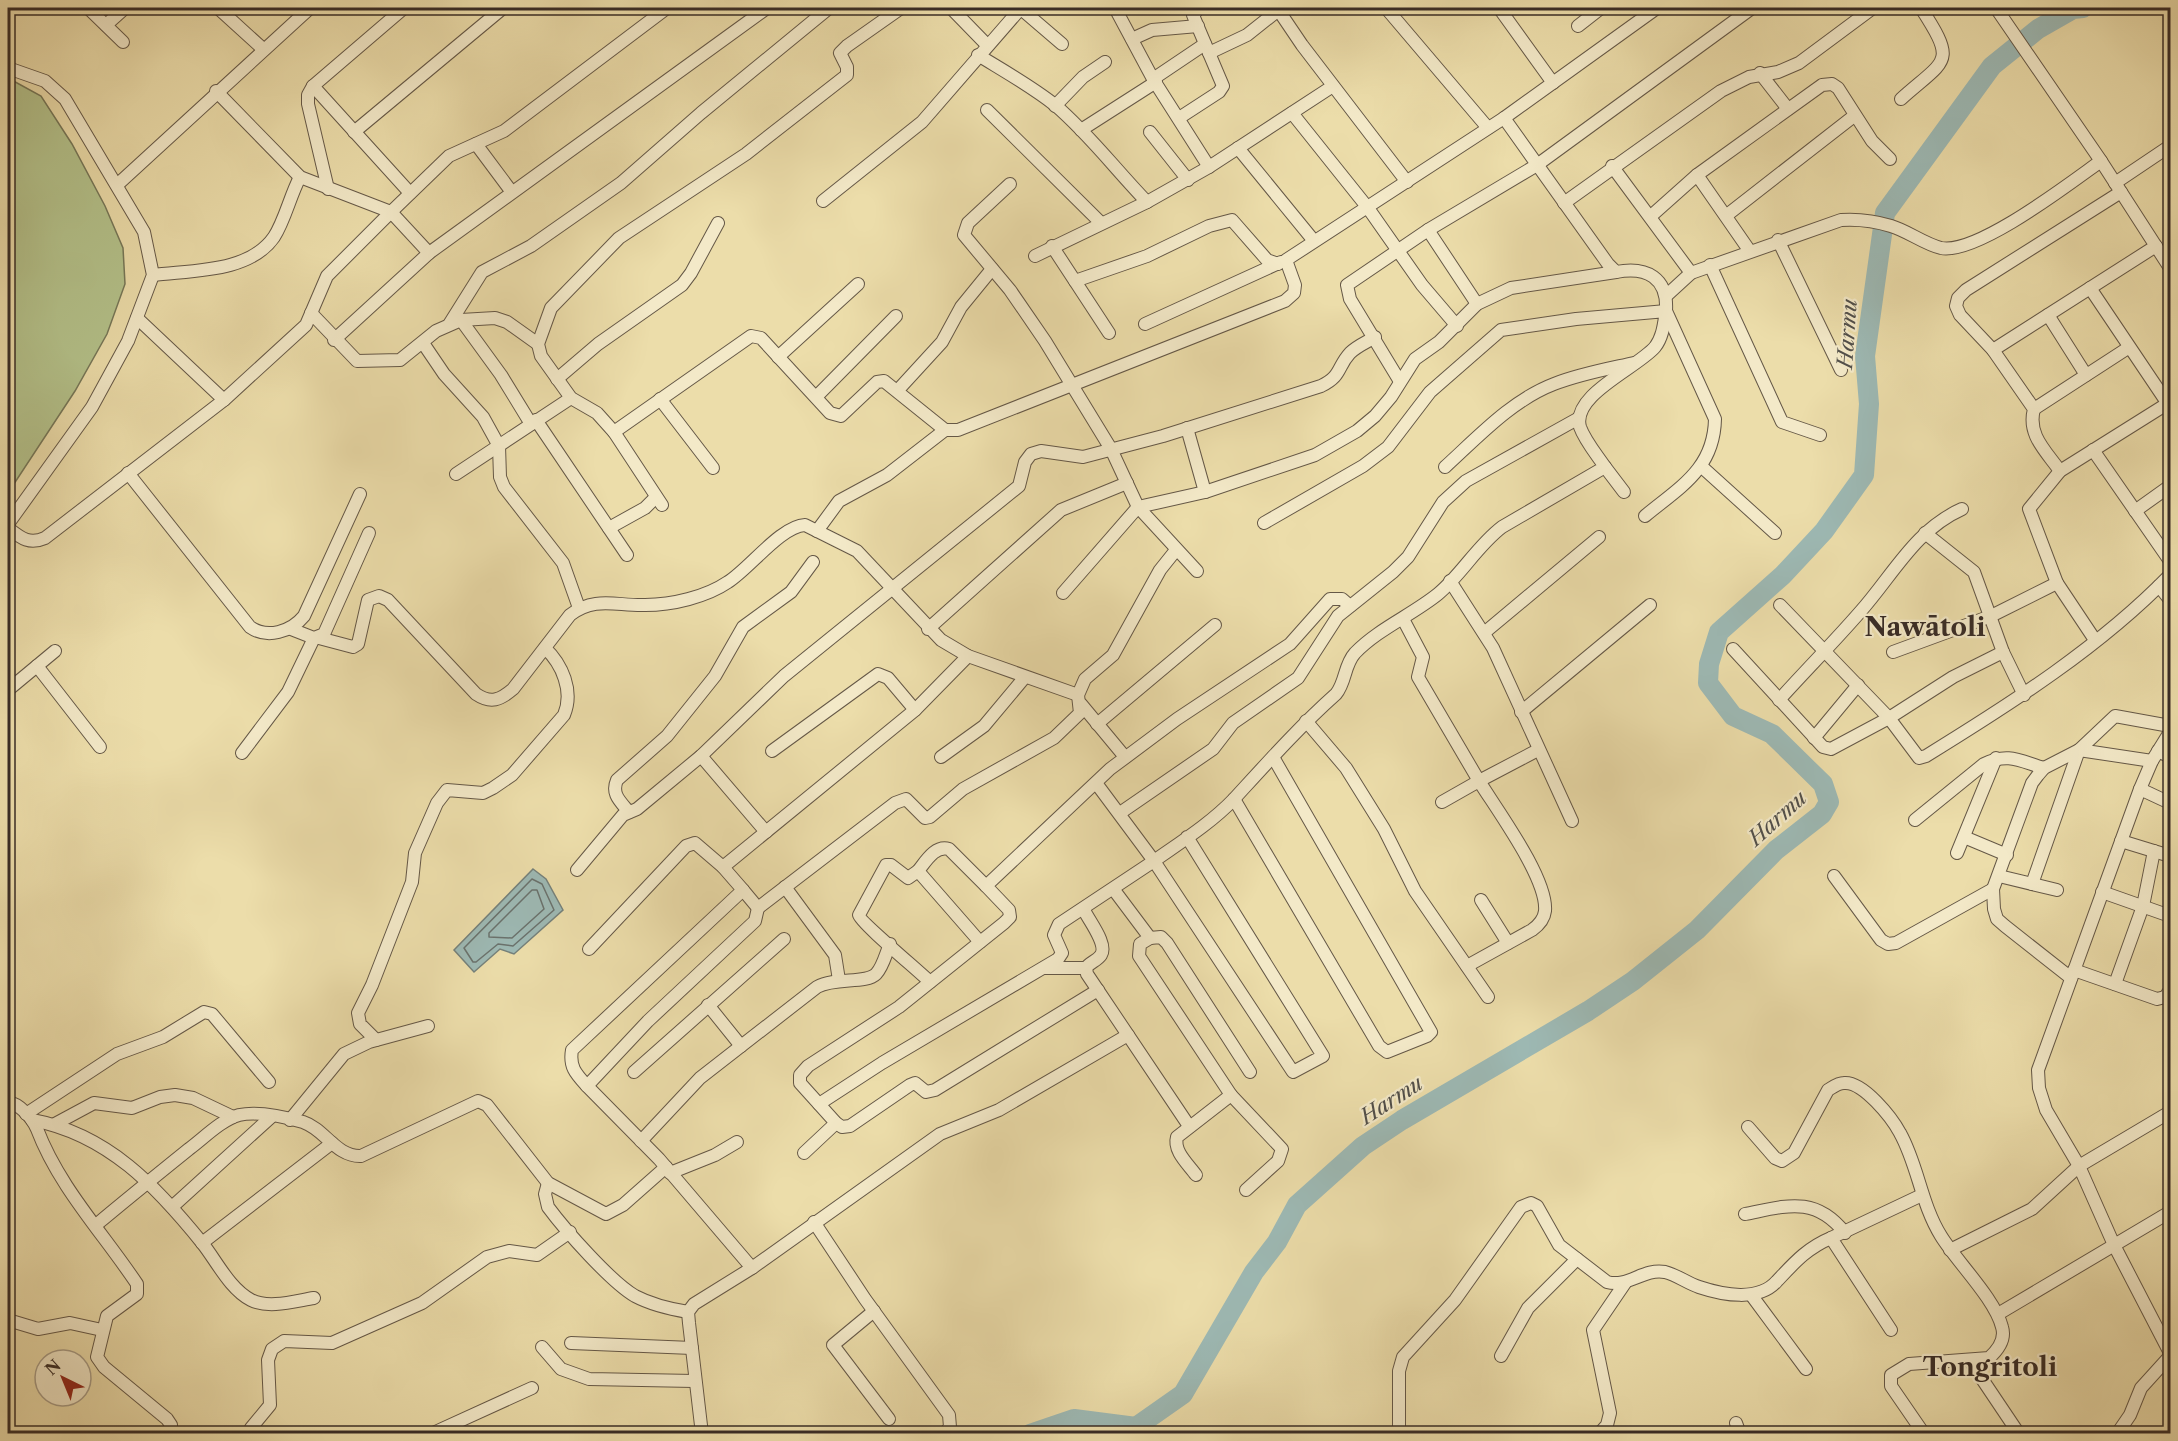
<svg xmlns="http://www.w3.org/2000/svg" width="2178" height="1441" font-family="'Libre Caslon Text',serif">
<rect width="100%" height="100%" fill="#ecddaa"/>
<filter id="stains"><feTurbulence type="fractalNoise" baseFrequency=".00333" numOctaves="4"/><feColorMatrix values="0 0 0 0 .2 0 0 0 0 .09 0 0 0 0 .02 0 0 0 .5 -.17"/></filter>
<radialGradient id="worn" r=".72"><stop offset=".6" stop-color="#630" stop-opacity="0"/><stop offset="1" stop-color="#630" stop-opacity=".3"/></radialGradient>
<path fill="#b4c28b" stroke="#767758" stroke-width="1.5" d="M8 78 41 96 72 144 105 206 123 248 125 284 107 334 75 391 8 493Z"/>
<path fill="#9db9b4" stroke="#75817b" stroke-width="1.5" d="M533 869 546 879 563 910 514 954 500 949 474 972 454 950Z"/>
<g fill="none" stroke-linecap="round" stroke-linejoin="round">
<g stroke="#6a726d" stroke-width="1.5">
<path d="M532 879 542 884 554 910 513 946 498 944 476 962H473L464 948Z"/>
<path d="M532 890H537L544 909 512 938 489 937V933Z"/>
</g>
<path stroke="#9db9b4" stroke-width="20" d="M1030 1434 1074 1419 1136 1427 1183 1394 1254 1272 1277 1242 1297 1205 1363 1146 1402 1120 1588 1011 1633 981 1697 930 1776 850 1822 814 1829 802 1823 784 1772 734 1733 716 1708 683 1709 664 1719 632 1783 575 1824 531 1864 475 1869 404 1865 356 1885 213 1992 66 2038 29 2073 9 2083 8"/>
<defs>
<g id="street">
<path d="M88 8 123 42"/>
<path d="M218 8 263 49"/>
<path d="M951 8 987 45"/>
<path d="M1020 8 1062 44"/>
<path d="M1115 8 1153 79 1209 167"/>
<path d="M1277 8 1302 45 1407 182"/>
<path d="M1386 8 1488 128"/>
<path d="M1499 8 1553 83"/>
<path d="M1996 8 2101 161"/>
<path d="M106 25 125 8"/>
<path d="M1578 26 1601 8"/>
<path d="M1132 39 1152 30 1198 26"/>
<path d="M1209 53 1247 35 1281 8"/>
<path d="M978 55C1004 71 1031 86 1055 105 1089 134 1116 170 1147 202L1209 167 1333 86"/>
<path d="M8 68 45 81 65 99 144 232 153 275 128 341 92 407 8 524"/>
<path d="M1760 73 1788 109"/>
<path d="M1153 79 1205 44"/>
<path d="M313 86 410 193"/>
<path d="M216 91 300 177 391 212 449 156 504 131 667 8"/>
<path d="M1901 99C1947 58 1957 64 1921 8"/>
<path d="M1055 106 1083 77 1105 62"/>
<path d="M987 110 1100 222"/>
<path d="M1292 113 1368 208 1422 285 1457 326"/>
<path d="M1179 118 1219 92 1223 86 1195 20 1193 15 1199 8"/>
<path d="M1504 118 1608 264 1616 272C1647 266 1668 278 1666 311L1715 419C1714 469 1680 487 1645 516"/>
<path d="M1081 130 1156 82"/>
<path d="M354 132 503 8"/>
<path d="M1150 132 1188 180"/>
<path d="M476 144 511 191"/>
<path d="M1238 148 1314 241"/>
<path d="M1612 166 1691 273"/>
<path d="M1697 175 1749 250"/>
<path d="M2115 183 2170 146"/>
<path d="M1010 184 968 223 964 235 1010 290 1045 341 1111 449 1138 507 1197 571"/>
<path d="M117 185 310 8"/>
<path d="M328 189 308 104V95L313 86 404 8"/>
<path d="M823 201 922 122 1021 8"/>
<path d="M1564 203 1721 91 1749 77 1778 72 1799 63 1873 8"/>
<path d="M1727 215 1854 116"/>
<path d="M1651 216 1697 175 1822 85 1832 84 1838 88 1872 141 1890 159"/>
<path d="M1428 230 1477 304"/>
<path d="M1778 240 1841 370"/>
<path d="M1052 246 1109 333"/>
<path d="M1035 256 1147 202"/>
<path d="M1710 265 1782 422 1820 435"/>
<path d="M153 275C192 270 249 273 274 237 285 220 290 196 300 177"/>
<path d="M1075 281 1147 256 1209 226 1232 220 1267 260 1278 264"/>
<path d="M2090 288 2170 407"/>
<path d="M1667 295 1691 273 1841 220C1857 219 1875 221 1891 226 1908 231 1924 244 1941 248 1977 255 2070 183 2101 161L2170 268"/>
<path d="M311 313 357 361 400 360 436 331 461 320 495 318 507 322 538 344"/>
<path d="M2048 315 2086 375"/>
<path d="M137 318 224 400"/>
<path d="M461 320 501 375 531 424"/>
<path d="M450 323 482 272 531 246 621 183 701 113 829 8"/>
<path d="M1145 324 1281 262"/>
<path d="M334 340 429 253 767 8"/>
<path d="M423 343 444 374 483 417 499 446 500 477 504 487 563 563 579 608"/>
<path d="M1993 350 2156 246"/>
<path d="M778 357 858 284"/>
<path d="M557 379 598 344 682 285 691 273 718 223"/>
<path d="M1399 380 1350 299 1347 285 1428 230 1537 165 1752 8"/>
<path d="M898 390 942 342 961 307 992 269"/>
<path d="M816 397 896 316"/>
<path d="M660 399 713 468"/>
<path d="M2034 409 2128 348"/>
<path d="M536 420 627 555"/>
<path d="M1187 428 1205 492"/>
<path d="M614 432 751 336 761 338 830 413 841 416 877 382 884 381 945 430H958L1285 301 1294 293 1295 285 1286 260 1504 118 1657 8"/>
<path d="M2093 450 2170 561"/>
<path d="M1445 467C1478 437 1512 400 1554 384 1579 374 1607 369 1634 363"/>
<path d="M1605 467 1624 492"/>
<path d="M1702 467 1775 533"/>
<path d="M2060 471C2046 451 2027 435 2034 409L1993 350 1960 315 1956 306 1958 298 1966 290 2121 192"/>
<path d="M128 473 250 627C267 639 291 632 304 616L360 494"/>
<path d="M456 474 571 398"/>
<path d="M662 505 614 432 597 413 571 398 541 356 538 344 551 308 619 238 746 154 847 75V67L840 53 847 46 901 8"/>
<path d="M2135 511 2170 486"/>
<path d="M8 528C21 538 29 545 45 538L224 400 306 325 327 276 391 212 429 253"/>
<path d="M609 528 645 508 656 497"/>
<path d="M817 531 839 501 887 475 945 430"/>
<path d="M1925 533 1974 572 2003 652 2024 695"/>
<path d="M1450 581 1493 648 1572 821"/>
<path d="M2159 586 2170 600"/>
<path d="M1063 593 1138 507 1205 492 1315 455 1357 431 1375 416 1391 397 1415 359 1439 342 1477 304 1511 288 1616 272"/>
<path d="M1780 605 1889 718 1919 758 1926 756C2012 703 2100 647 2170 575"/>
<path d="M1403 619 1423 657 1418 677 1479 781 1538 750"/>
<path d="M291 629 314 638 324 634 369 533"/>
<path d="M928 629 1061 510 1127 483"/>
<path d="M1484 633 1599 537"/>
<path d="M319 638 353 647 358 644 368 600 379 596 388 600 476 694C491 704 500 700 513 689L570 615C595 596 616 606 645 605 672 605 706 597 728 582 749 569 781 526 805 525L857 551 941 640 968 656 1078 695"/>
<path d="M2095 640 2057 583 2029 509 2060 471 2170 402"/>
<path d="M1733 649 1823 747 1831 749 1889 718 1953 677 2003 652"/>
<path d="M1893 652 1991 616 2057 583"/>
<path d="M37 666 100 747"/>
<path d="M8 690 55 651"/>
<path d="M1779 700C1806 670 1834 642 1860 612 1893 575 1915 530 1962 509"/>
<path d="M1081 704 1125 757"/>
<path d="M1521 712 1650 605"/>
<path d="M1306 721 1346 768 1384 829 1415 891 1488 997"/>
<path d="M1097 724 1215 625"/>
<path d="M2170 732 2152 761 2140 789 2038 1070 2039 1088 2046 1110 2079 1166 2114 1245 2170 1353"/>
<path d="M1814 738 1858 685"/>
<path d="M772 751 878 674 888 678 915 710"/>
<path d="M2158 751 2170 757"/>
<path d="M242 753 288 692 314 638"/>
<path d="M701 756 766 832"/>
<path d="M941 757 984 726 1025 677"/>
<path d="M2140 789 2170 803"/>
<path d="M1234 799 1379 1046 1387 1052 1427 1036 1431 1032 1273 757"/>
<path d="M1442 802 1479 781C1497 810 1548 879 1545 911 1544 920 1539 925 1532 930L1467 966"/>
<path d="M629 812C620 801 611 794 617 780L667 736 715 676 743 627 791 592 813 562"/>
<path d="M1120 813 1213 749 1233 723 1298 678 1338 616 1393 572 1408 557 1443 502 1466 481 1579 418"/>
<path d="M1915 820 1984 764C2008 752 2020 761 2044 768"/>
<path d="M1187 837 1323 1056 1293 1072 1154 861C1181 842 1211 823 1234 799 1267 763 1299 727 1336 694 1346 682 1344 665 1355 653 1378 629 1412 615 1438 594 1462 574 1477 546 1502 527L1605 467C1597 455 1585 441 1580 427 1571 395 1637 368 1655 347 1663 337 1664 323 1666 311L1576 319 1501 330 1430 392 1388 447 1363 466 1264 523"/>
<path d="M1964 837 2007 855"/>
<path d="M2121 841 2170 856"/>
<path d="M1957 853 1996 758"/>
<path d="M723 867 743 890 572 1050C569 1067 576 1074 587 1086L659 1159 752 1268"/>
<path d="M577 870 623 815 637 809 701 756 784 676 1019 486 1025 462 1031 454 1041 451 1083 457 1163 436 1321 386C1342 376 1337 367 1350 353 1357 346 1367 342 1375 337"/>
<path d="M918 871 908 878 891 865H886L859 915C860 922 920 972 930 982"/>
<path d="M1834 876 1881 940 1888 944 1896 943 1993 889"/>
<path d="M1999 876 2057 890"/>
<path d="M2032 884 2079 750 2115 716 2170 726"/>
<path d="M785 887 835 955 839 980"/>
<path d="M743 890 758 908 895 803 906 799 925 818 930 817 963 789 1054 738 1080 713 1078 695 1085 679 1113 655 1160 570 1176 550"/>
<path d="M1114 890 1150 938 1140 944 1139 956 1231 1095 1282 1149 1278 1161 1246 1190"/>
<path d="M2102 892 2170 916"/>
<path d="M1481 900 1508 943"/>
<path d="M1084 910C1089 921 1108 944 1101 955 1097 961 1090 962 1086 968L1087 974 1189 1126"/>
<path d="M1150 938 1161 937 1167 943 1250 1072"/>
<path d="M980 942 918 871C926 861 935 845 949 849L986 886"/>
<path d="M589 949 686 846 695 843 723 867 915 710 968 656"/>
<path d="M1044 968H1086"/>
<path d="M2074 970 2157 999 2165 997 2170 990"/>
<path d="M2071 978 2005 926 1997 919 1994 909 1993 889 2032 783 2038 775 2044 768 2079 750 2152 761"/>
<path d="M2115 984 2143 906 2154 851"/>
<path d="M1098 990 935 1090 926 1092 915 1083 910 1085 850 1126 842 1127 836 1123 800 1083V1075L808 1066 899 1007 1004 923 1010 917 1009 910 986 886 1110 769 1177 719 1290 644 1330 599H1342L1350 606"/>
<path d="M708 1005 741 1046"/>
<path d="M376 1040 360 1024 358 1013 372 985 412 882 415 853 437 803 447 790 483 793 493 788 512 775 564 715C574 691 562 664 545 648"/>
<path d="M634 1072 784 939"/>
<path d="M587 1086 648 1021 755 921 758 908"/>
<path d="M8 1102C20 1104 32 1118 37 1129 59 1187 103 1233 137 1284V1294L107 1316 97 1357 104 1367 167 1419 171 1425 168 1434"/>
<path d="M819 1104 882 1063 1058 959 1062 953 1054 935 1059 924 1154 861 1096 783"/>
<path d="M26 1114 117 1054 163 1037 204 1012 212 1014 269 1082"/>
<path d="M32 1120C108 1134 157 1187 203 1244 217 1262 230 1289 251 1300 269 1309 295 1301 314 1298"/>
<path d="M290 1120 344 1054 369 1042 428 1026"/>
<path d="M55 1124 94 1103 132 1108 160 1097 175 1095 193 1098 233 1117"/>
<path d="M1748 1127 1775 1158 1782 1161 1794 1153 1828 1090C1833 1087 1838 1083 1844 1083 1863 1081 1892 1118 1900 1133 1918 1165 1921 1204 1941 1236 1957 1262 1995 1299 2002 1327 2006 1340 1998 1350 1989 1358L1909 1364 1891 1375V1386L1924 1434"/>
<path d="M641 1141 700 1078 817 987C835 977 866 984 876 974 883 967 886 953 890 944"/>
<path d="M804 1153 836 1123"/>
<path d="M670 1173 715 1155 737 1142"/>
<path d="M1196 1175C1188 1164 1173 1151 1177 1137L1231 1095"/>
<path d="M548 1183 545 1194 548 1207C565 1230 611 1282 635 1296 652 1305 670 1309 688 1312"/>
<path d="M172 1207 271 1117"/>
<path d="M1745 1214C1786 1206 1815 1195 1845 1233"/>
<path d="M814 1222 865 1299 949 1415 950 1427 944 1434"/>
<path d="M96 1225C127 1199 158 1174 189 1149 204 1138 221 1120 239 1115 257 1111 285 1117 303 1122 325 1129 336 1157 361 1156L478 1101 487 1105 548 1183 606 1214 623 1205 666 1167"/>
<path d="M202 1243 332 1143"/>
<path d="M1950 1250 2032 1209 2079 1166 2170 1112"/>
<path d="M1752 1296 1806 1369"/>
<path d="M874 1311 833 1345 889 1419"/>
<path d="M1998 1314 2170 1212"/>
<path d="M8 1320 38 1329 70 1323 102 1330"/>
<path d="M1891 1330 1831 1238 1922 1195"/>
<path d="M571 1343 692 1348"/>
<path d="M542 1347 561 1369 589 1379 694 1381"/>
<path d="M1501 1356 1528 1308 1577 1259"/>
<path d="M1970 1361 2019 1434"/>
<path d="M1736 1423 1740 1434"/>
<path d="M250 1434 251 1428 270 1405 268 1360 272 1349 284 1341 332 1343 422 1303 487 1257 509 1251 537 1255 570 1232"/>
<path d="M431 1434 532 1388"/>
<path d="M702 1434 689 1323 688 1312 694 1304 752 1268 940 1134 999 1110 1128 1035"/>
<path d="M1399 1434V1371L1403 1357 1455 1300 1521 1207 1531 1203 1537 1206 1559 1245 1607 1282C1628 1288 1643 1268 1665 1272 1677 1275 1687 1283 1699 1287 1723 1295 1759 1302 1777 1281 1794 1263 1807 1248 1831 1238"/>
<path d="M1599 1434 1607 1425 1610 1413 1593 1330 1625 1283"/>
<path d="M2055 1434H2062"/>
<path d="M2117 1434 2130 1415 2141 1388 2170 1356"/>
</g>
</defs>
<use href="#street" stroke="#655847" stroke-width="14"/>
<use href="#street" stroke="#f3e9c8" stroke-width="12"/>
</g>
<g text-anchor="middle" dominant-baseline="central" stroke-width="4.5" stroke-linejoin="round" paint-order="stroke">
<g font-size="21" font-style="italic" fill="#514f4a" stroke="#f3e9c8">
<text transform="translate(1847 334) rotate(-86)">Harmu</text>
<text transform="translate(1777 818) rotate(-42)">Harmu</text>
<text transform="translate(1391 1100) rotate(-33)">Harmu</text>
</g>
<g font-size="26" font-weight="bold" fill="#382c26" stroke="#f3e9c8">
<text x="1925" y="627">Nawātoli</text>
<text x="1990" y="1367">Tongritoli</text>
</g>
</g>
<rect width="2178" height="1441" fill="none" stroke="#ecddaa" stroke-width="30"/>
<rect x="9" y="9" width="2160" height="1423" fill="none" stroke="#382c26" stroke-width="3"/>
<rect x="15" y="15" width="2148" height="1411" fill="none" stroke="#382c26" stroke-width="1.5"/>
<g transform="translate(63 1378) rotate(317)"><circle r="28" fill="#f3e9c8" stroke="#a89d87" stroke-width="1.5"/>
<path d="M0-4.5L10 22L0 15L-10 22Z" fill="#8f2418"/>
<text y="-9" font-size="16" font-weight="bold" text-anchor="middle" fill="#382c26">N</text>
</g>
<rect width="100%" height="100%" filter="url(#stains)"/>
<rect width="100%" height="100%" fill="url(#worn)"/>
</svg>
